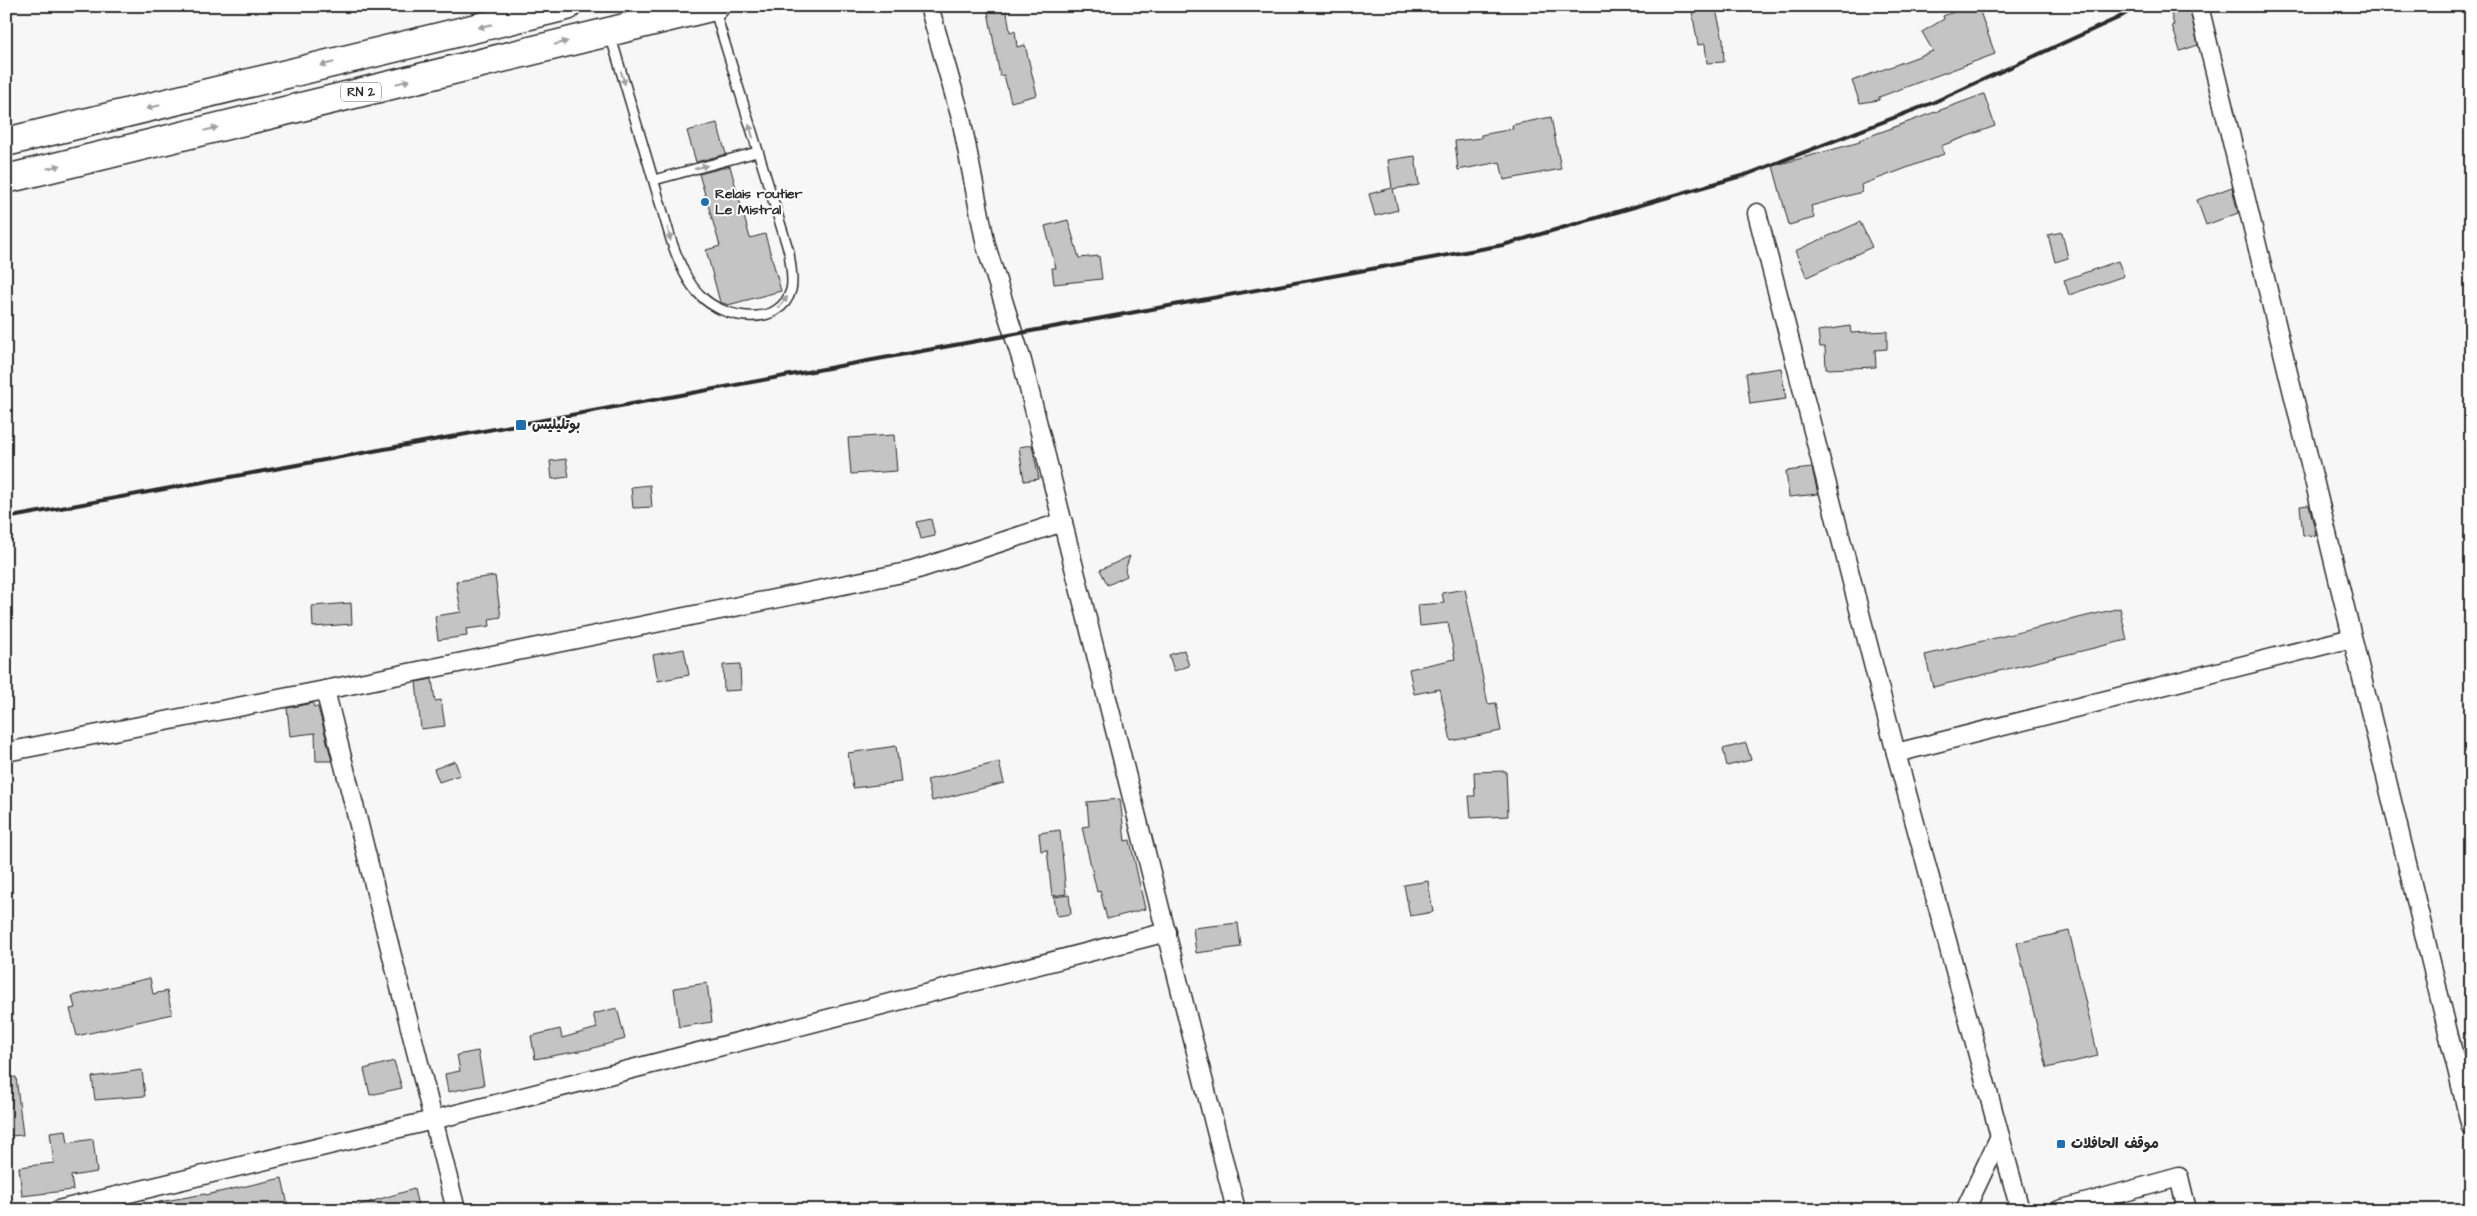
<svg xmlns="http://www.w3.org/2000/svg" width="2477" height="1216" font-family="'Architects Daughter','Playpen Sans Arabic',sans-serif">
<rect width="100%" height="100%" fill="#f7f7f7"/>
<filter id="ink" filterUnits="userSpaceOnUse"><feTurbulence type="fractalNoise" baseFrequency=".02" numOctaves="2"/><feDisplacementMap in="SourceGraphic" scale="10" xChannelSelector="R" yChannelSelector="G"/><feConvolveMatrix kernelMatrix="1 2 1 2 8 2 1 2 1" color-interpolation-filters="sRGB"/></filter>
<g filter="url(#ink)">
<g fill="#c4c4c4" stroke="#2b2b2b">
<path d="M987 6H1006L1010 32 1015 31 1017 47 1025 45 1037 95 1011 102 1004 75 1000 76Z"/>
<path d="M1691 6H1715L1723 39 1724 62 1707 63 1705 44 1698 45Z"/>
<path d="M1970 6H1978L1995 54 1879 97V100L1860 103 1852 81 1933 51 1922 32 1944 19 1943 16Z"/>
<path d="M2185 6H2189L2198 45 2180 51 2172 25H2174L2171 14 2186 10Z"/>
<path d="M1984 94 1995 126 1941 146 1944 154 1861 185 1862 192 1811 206 1814 218 1789 225 1773 166 1860 142 1859 140Z"/>
<path d="M1551 117 1561 169 1504 180 1500 162 1458 170 1455 141 1481 138V135L1513 129 1512 125Z"/>
<path d="M717 123 726 154 696 162 687 131Z"/>
<path d="M1415 156 1419 185 1393 189 1398 210 1375 216 1369 194 1392 188 1388 160Z"/>
<path d="M730 166 750 238 765 234 781 291 728 305 720 302 706 250 720 246 699 174Z"/>
<path d="M2232 187 2238 213 2206 225 2197 200Z"/>
<path d="M1068 220 1079 258 1099 256 1102 279 1054 284 1052 268H1056L1045 226Z"/>
<path d="M1860 222 1872 247 1807 277 1795 251Z"/>
<path d="M2062 232 2068 258 2055 262 2048 235Z"/>
<path d="M2118 261 2124 276 2069 295 2064 280Z"/>
<path d="M1850 326 1851 333 1887 331V349L1875 350 1876 367 1826 369 1825 347H1820L1818 331Z"/>
<path d="M1781 368 1786 399 1750 404 1746 373Z"/>
<path d="M894 435 897 471 851 474 848 438Z"/>
<path d="M1032 445 1039 479 1024 481 1019 447Z"/>
<path d="M566 459 569 477 552 479 550 461Z"/>
<path d="M1812 468 1818 494 1789 497 1786 471Z"/>
<path d="M650 485 652 507 633 508 631 487Z"/>
<path d="M2309 505 2316 535 2303 536 2300 506Z"/>
<path d="M931 519 935 536 921 539 917 522Z"/>
<path d="M1130 556 1125 570 1127 576 1108 585 1100 570Z"/>
<path d="M495 576 501 617 489 619 490 626 466 629 467 636 438 640 435 616 461 612 456 581Z"/>
<path d="M1465 589 1488 704 1496 703 1501 731 1451 741 1440 689 1414 694 1409 669 1455 659 1448 623 1420 626 1418 605 1444 603 1442 593Z"/>
<path d="M351 603 352 624 313 627 312 606Z"/>
<path d="M2120 608 2127 640 1933 687 1925 655Z"/>
<path d="M684 649 689 675 658 681 653 655Z"/>
<path d="M1184 650 1189 666 1174 671 1169 655Z"/>
<path d="M740 664 741 690 724 691 723 665Z"/>
<path d="M432 679 435 701 441 700 445 726 421 729 416 682Z"/>
<path d="M313 703 314 707H318L332 761H316L315 733 290 736 287 708Z"/>
<path d="M1746 743 1751 760 1727 766 1723 749Z"/>
<path d="M896 746 901 782 853 788 848 753Z"/>
<path d="M455 761 460 775 439 782 434 769Z"/>
<path d="M999 762 1004 783 932 801 927 780Z"/>
<path d="M1506 771 1508 816 1471 818 1469 796H1475L1474 772Z"/>
<path d="M1120 799 1125 841 1130 840 1145 909 1107 919 1100 891 1097 892 1082 827 1089 826 1087 802Z"/>
<path d="M1060 830 1066 894 1052 896 1047 850 1041 851 1039 833Z"/>
<path d="M1428 881 1433 912 1410 916 1404 885Z"/>
<path d="M1069 895 1071 914 1057 916 1054 897Z"/>
<path d="M1238 923 1241 947 1196 953 1193 928Z"/>
<path d="M2069 931 2098 1056 2047 1068 2017 943Z"/>
<path d="M150 978 153 994 167 991 172 1014 77 1036 70 1009 75 1008 72 996Z"/>
<path d="M707 983 712 1022 679 1027 674 988Z"/>
<path d="M617 1008 625 1039 590 1049 535 1059 531 1036 560 1029 562 1038 597 1028 593 1014Z"/>
<path d="M478 1051 484 1085 448 1092 445 1074 460 1071 457 1055Z"/>
<path d="M394 1061 402 1088 370 1095 364 1069Z"/>
<path d="M142 1070 145 1096 95 1100 92 1077Z"/>
<path d="M16 1077 23 1135 9 1136 6 1116V1078Z"/>
<path d="M66 1130 68 1143 93 1139 97 1172 71 1176 73 1190 22 1196 19 1167 54 1163 50 1132Z"/>
<path d="M282 1178 289 1210H160L159 1202 205 1194 206 1195Z"/>
<path d="M414 1189 419 1210H357L356 1206Z"/>
</g>
<g fill="none" stroke-linecap="round" stroke-linejoin="round">
<defs>
<g id="service">
<path d="M610 34 672 243C679 261 686 282 701 296 723 319 780 329 791 290 794 280 790 263 789 252L714 8"/>
<path d="M654 180 757 152"/>
</g>
<g id="minor">
<path d="M929 6 961 118 986 246 1022 361 1236 1210"/>
<path d="M2199 6 2471 1127"/>
<path d="M1757 213 1896 753 2020 1210"/>
<path d="M325 690 456 1210"/>
<path d="M6 752 325 690 912 571 1063 522"/>
<path d="M1896 753 2352 638"/>
<path d="M58 1210 433 1120 1167 932"/>
<path d="M1965 1210 2000 1136"/>
<path d="M2059 1210 2179 1177 2187 1210"/>
</g>
<g id="trunk">
<path d="M6 142 567 6"/>
<path d="M6 179 715 6"/>
</g>
</defs>
<use href="#service" stroke="#2b2b2b" stroke-width="12"/>
<use href="#minor" stroke="#2b2b2b" stroke-width="21"/>
<use href="#trunk" stroke="#2b2b2b" stroke-width="31"/>
<use href="#service" stroke="#fff" stroke-width="9"/>
<use href="#minor" stroke="#fff" stroke-width="18"/>
<use href="#trunk" stroke="#fff" stroke-width="28"/>
<path stroke="#2b2b2b" stroke-width="4" d="M6 518 1503 245 1748 174 1932 103 2118 18 2138 6"/>
</g>
<defs><path id="oneway-solid" d="M-6-.8H1V-3.2L6.5 0L1 3.2V.8H-6Z" transform="scale(1.25)"/></defs>
<g fill="#a0a0a0">
<use href="#oneway-solid" transform="translate(485 26) rotate(166)"/>
<use href="#oneway-solid" transform="translate(561 43) rotate(-14)"/>
<use href="#oneway-solid" transform="translate(327 64) rotate(166)"/>
<use href="#oneway-solid" transform="translate(623 78) rotate(73)"/>
<use href="#oneway-solid" transform="translate(403 82) rotate(-14)"/>
<use href="#oneway-solid" transform="translate(153 107) rotate(166)"/>
<use href="#oneway-solid" transform="translate(211 129) rotate(-14)"/>
<use href="#oneway-solid" transform="translate(751 131) rotate(-107)"/>
<use href="#oneway-solid" transform="translate(54 167) rotate(-14)"/>
<use href="#oneway-solid" transform="translate(701 167) rotate(-15)"/>
<use href="#oneway-solid" transform="translate(669 234) rotate(76)"/>
<use href="#oneway-solid" transform="translate(783 302) rotate(-50)"/>
</g>
</g>
<g fill="#1f6fb2" stroke="#fff" stroke-width="2">
<circle cx="705" cy="202" r="5"/>
<rect x="515" y="419" width="12" height="12" rx="2.5"/>
<rect x="2056" y="1139" width="10" height="10" rx="2.5"/>
</g>
<g text-anchor="middle" dominant-baseline="central" stroke-width="4" stroke-linejoin="round" paint-order="stroke">
<rect fill="#fff" stroke="#6b6b6b" stroke-width="1" x="341" y="82.5" width="40" height="19" rx="4"/>
<g font-size="12" font-weight="bold" fill="#2b2b2b">
<text x="361" y="92">RN 2</text>
</g>
<g font-size="14" font-weight="bold" fill="#2b2b2b" stroke="#fff" text-anchor="start">
<text x="715" y="194">Relais routier<tspan x="715" dy="16">Le Mistral</tspan></text>
<text x="532" y="425">بوتليليس</text>
<text x="2071" y="1144">موقف الحافلات</text>
</g>
</g>
<rect width="2477" height="1216" fill="none" stroke="#fff" stroke-width="25"/>
<rect x="12" y="12" width="2452" height="1191" fill="none" stroke="#2b2b2b" stroke-width="2" filter="url(#ink)"/>
</svg>
